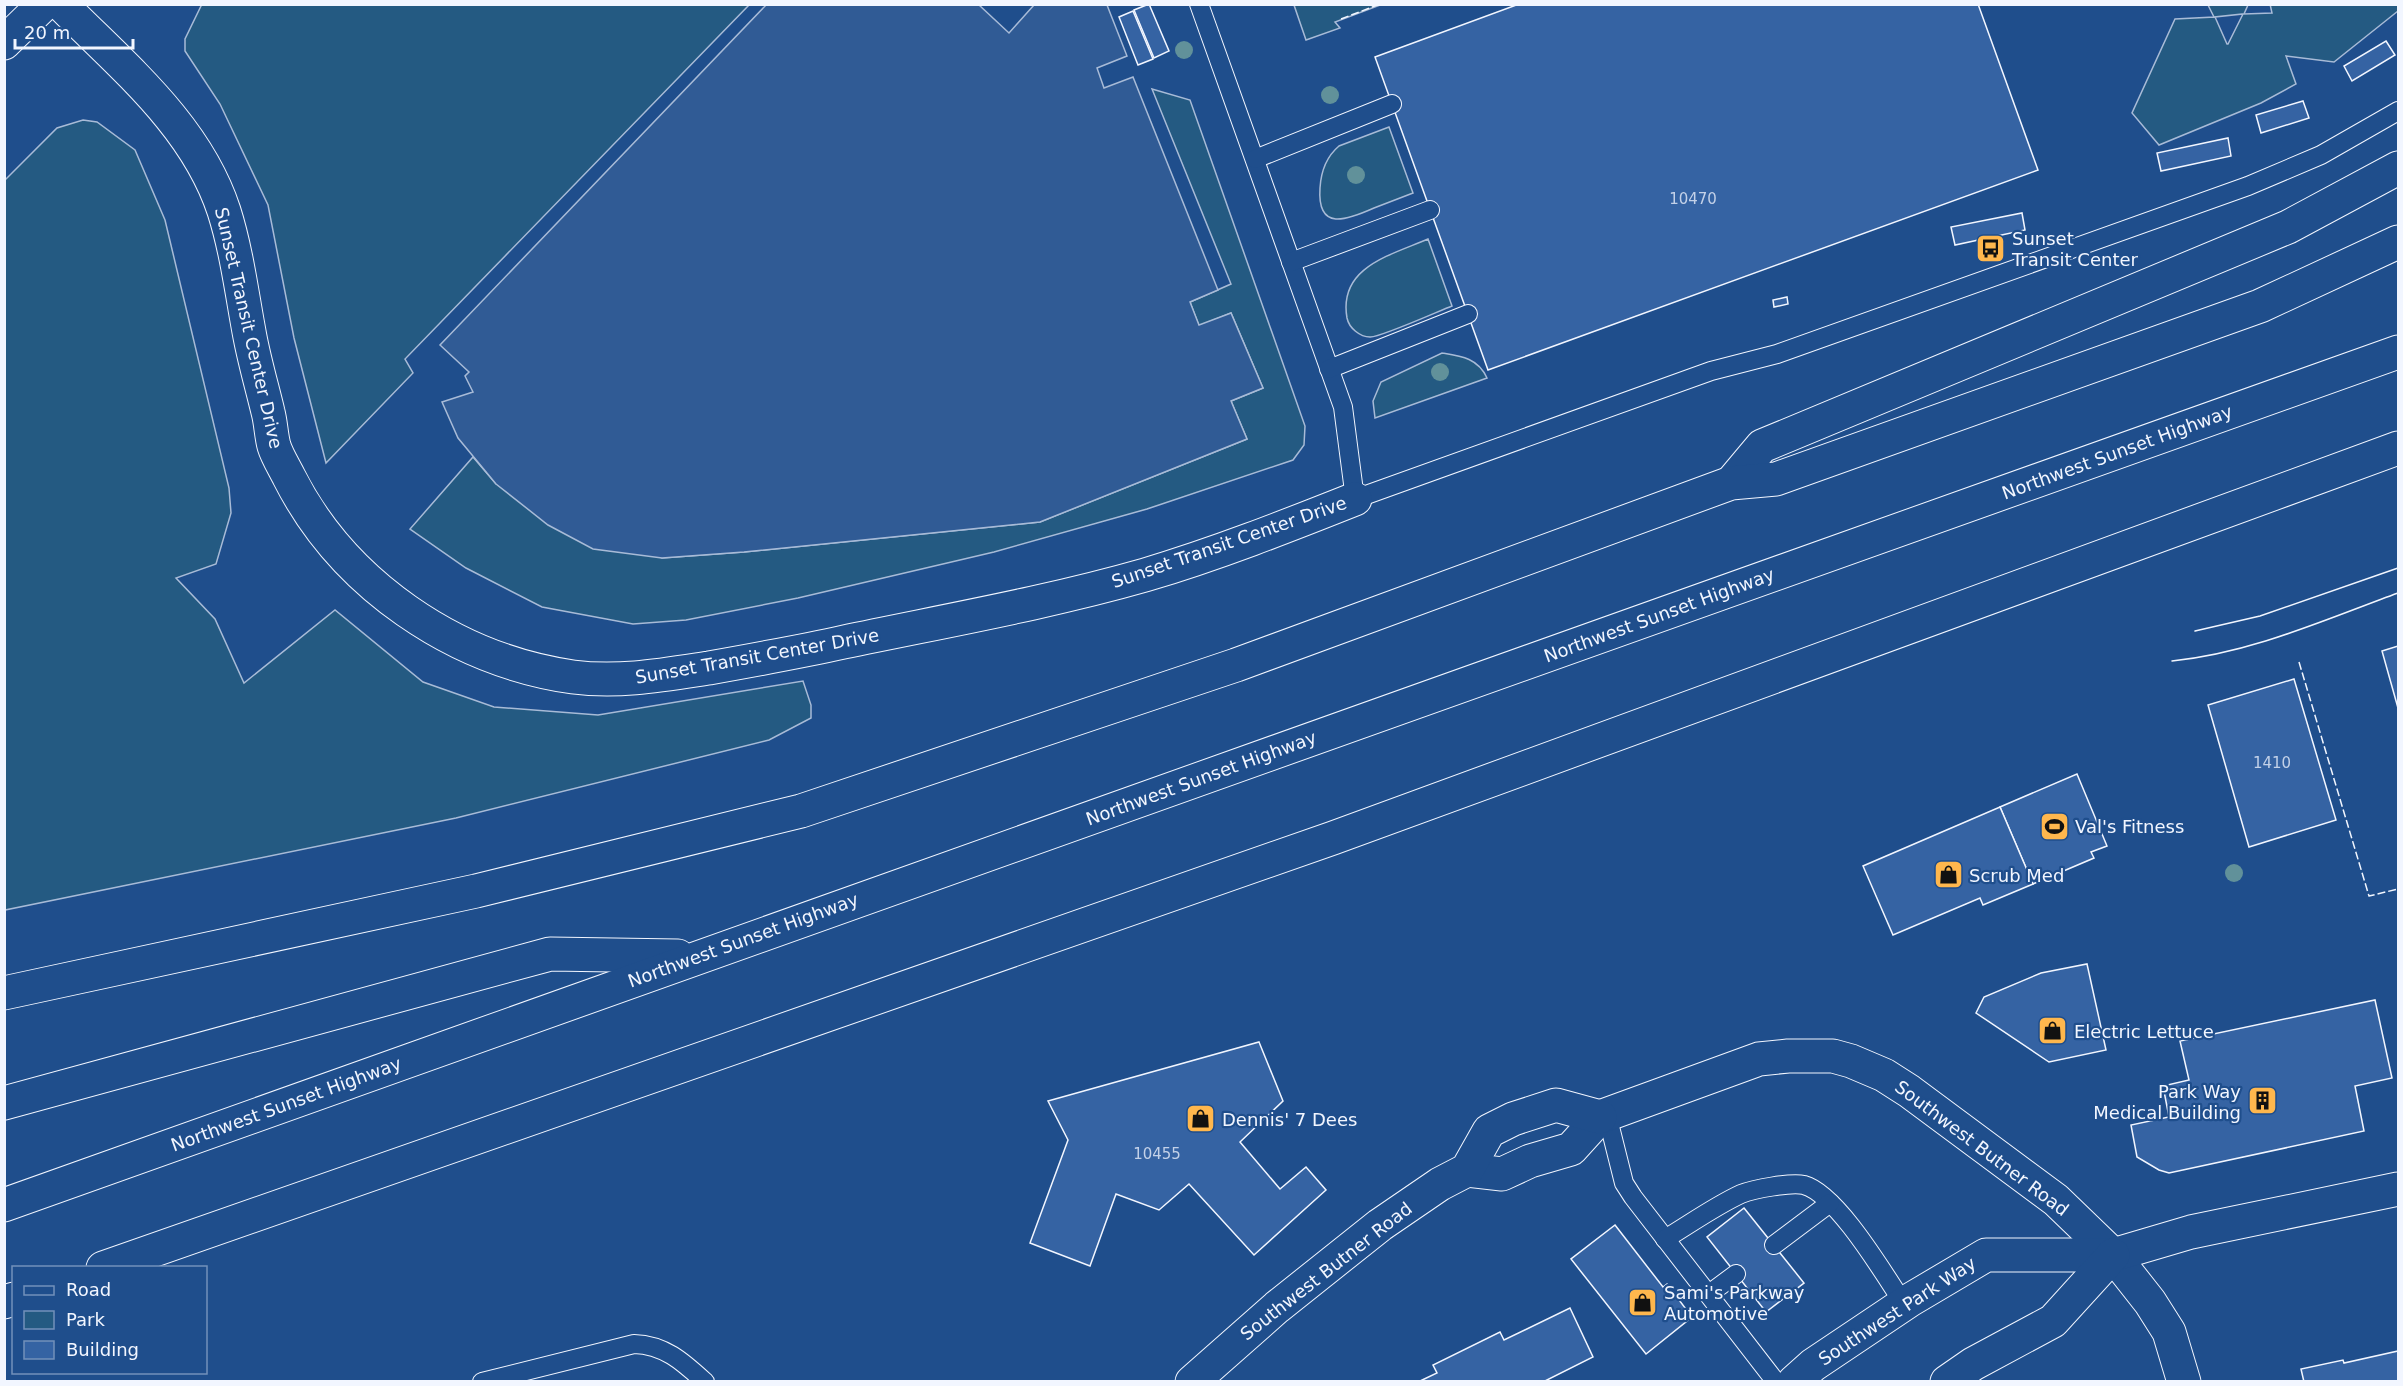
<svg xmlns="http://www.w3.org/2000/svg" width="2403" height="1386" font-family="'DejaVu Sans',sans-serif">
<rect width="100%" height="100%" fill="#1f4e8c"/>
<g fill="#245a82" stroke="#a8bbd7" stroke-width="1.5" fill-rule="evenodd">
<path d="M202 4H748L749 5 405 359 413 373 326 463 294 338 268 205 220 104 185 51V39Z"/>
<path d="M1294 5V4L1380 5 1335 22 1340 28 1306 40Z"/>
<path d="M2208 5H2248L2244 14 2272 13 2270 4H2398V11L2334 62 2286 56 2296 84 2261 103 2159 145 2132 113 2175 19 2214 17ZM2243 14 2228 44H2227L2215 17Z"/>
<path d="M1152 89 1190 100 1305 426 1304 445 1293 460 1147 509 994 552 798 598 686 620 633 624 542 607 466 568 410 529 473 457 496 484 662 558 744 552 1040 522 1247 439 1231 401 1263 388 1231 313 1199 326 1190 302 1231 284Z"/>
<path d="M83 120 97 122 135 150 165 220 229 488 231 513 216 564 176 578 215 619 244 683 335 610 423 682 494 707 598 715 803 681 811 705V718L769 740 456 818 5 910V180L57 128Z"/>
<path d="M1389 127 1413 193C1400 198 1387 203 1374 208 1347 220 1317 232 1320 188 1321 171 1326 157 1339 146Z"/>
<path d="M1428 239 1452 306C1439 311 1379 338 1370 337 1360 337 1349 328 1347 318 1338 267 1391 255 1428 239Z"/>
<path d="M1442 353C1461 356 1478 358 1487 378L1375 418 1373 401 1381 382Z"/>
</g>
<path fill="#305b95" stroke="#a8bbd7" stroke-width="1.5" d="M767 4 979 5 1009 33 1034 5H1107L1127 56 1097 68 1104 88 1133 77 1218 290 1190 302 1199 325 1231 313 1263 388 1231 401 1247 439 1040 522 744 552 662 558 593 549 548 525 496 484 458 438 442 402 473 392 465 376 469 372 440 345Z"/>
<g fill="#3563a3" stroke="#f2f6ff" stroke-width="1.5">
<path d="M1149 4 1169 51 1154 58 1134 10Z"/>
<path d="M1519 4H1978L2038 170 1488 370 1375 57Z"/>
<path d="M1133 11 1153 59 1138 65 1119 17Z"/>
<path d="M2386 41 2395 55 2352 81 2344 66Z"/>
<path d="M2303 101 2309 118 2261 133 2256 115Z"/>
<path d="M2228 138 2231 156 2161 171 2157 153Z"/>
<path d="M2022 213 2025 230 1955 245 1951 227Z"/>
<path d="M1787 297 1788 304 1774 307 1773 300Z"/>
<path d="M2398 646V708L2382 651Z"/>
<path d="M2294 679 2336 820 2249 847 2208 705Z"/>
<path d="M2077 774 2107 846 2091 852 2094 858 2033 884 2000 807Z"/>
<path d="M2000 807 2033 884 1983 905 1980 898 1893 935 1863 866Z"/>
<path d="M2087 964 2106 1050 2049 1062 1976 1013 1984 997 2041 973Z"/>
<path d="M2375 1000 2392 1078 2355 1086 2364 1131 2169 1173 2159 1170 2137 1157 2131 1125 2169 1117 2163 1086 2189 1080 2180 1041Z"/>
<path d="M1259 1042 1283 1101 1240 1142 1280 1189 1306 1167 1326 1190 1254 1255 1189 1184 1159 1210 1116 1194 1090 1266 1030 1243 1068 1140 1048 1101Z"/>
<path d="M1744 1208 1804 1283 1766 1312 1707 1237Z"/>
<path d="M1615 1225 1663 1287 1667 1284 1692 1317 1646 1354 1571 1259Z"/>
<path d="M1570 1308 1593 1357 1543 1382H1418L1437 1373 1433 1365 1500 1332 1504 1340Z"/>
<path d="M2398 1351V1382H2304L2301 1369 2343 1360 2344 1363Z"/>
</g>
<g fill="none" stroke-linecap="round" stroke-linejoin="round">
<defs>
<g id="lane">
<path d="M1199 4 1343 407 1355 499 1711 371 1777 354 2248 186 2321 155 2398 111"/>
<path d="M1255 159 1392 104"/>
<path d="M1291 262 1430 210"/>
<path d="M1329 369 1468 314"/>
<path d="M1607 1115 1624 1183 1633 1197 1776 1382"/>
<path d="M1665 1239C1690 1224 1715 1206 1741 1194 1754 1189 1791 1182 1804 1185 1837 1194 1884 1274 1904 1304"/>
<path d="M1774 1245 1830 1203"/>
<path d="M1709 1294 1736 1274"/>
<path d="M482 1382 634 1344C665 1345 683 1362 705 1382"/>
</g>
<path id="street" d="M61 4C122 66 196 125 224 211 237 252 242 295 250 337 255 363 262 387 268 412 271 423 271 435 274 446 277 456 284 467 289 477 343 584 454 660 573 677 619 683 663 675 709 668 754 660 799 652 844 642 944 621 1047 603 1145 575 1216 554 1287 526 1355 499"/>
<g id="secondary">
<path d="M4 43 44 4"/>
<path d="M1467 1170 1502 1174 1530 1161 1571 1149 1600 1117 1759 1059 1788 1056H1833L1851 1061 1884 1075 1909 1091 2056 1200 2113 1255 2150 1302 2169 1332 2184 1382"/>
<path d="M1192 1382 1277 1307 1380 1225 1440 1184 1467 1170 1489 1131 1513 1119 1556 1105 1600 1117"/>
<path d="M1794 1382 1813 1365 1910 1300 1986 1255H2113L2191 1232 2398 1189"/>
<path d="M1947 1382 1973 1364 2053 1321 2113 1255"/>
</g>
<g id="highway">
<path d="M1731 483 1762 446 2288 227 2398 168"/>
<path d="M4 993 476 891 801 811 1236 665 1731 483 1776 479 2260 306 2398 242"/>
<path d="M4 1103 550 954 678 956"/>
<path d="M4 1205 2398 352"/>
<path d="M103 1268 1333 838 2398 448"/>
<path d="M4 1302 14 1299"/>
</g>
</defs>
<use href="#lane" stroke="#f2f6ff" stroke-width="20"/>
<use href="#street" stroke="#f2f6ff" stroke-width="35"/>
<use href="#secondary" stroke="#f2f6ff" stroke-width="35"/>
<use href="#highway" stroke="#f2f6ff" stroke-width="35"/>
<use href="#lane" stroke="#1f4e8c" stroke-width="18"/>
<use href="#street" stroke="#1f4e8c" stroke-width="33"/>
<use href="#secondary" stroke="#1f4e8c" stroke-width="33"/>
<use href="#highway" stroke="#1f4e8c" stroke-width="33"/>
<g stroke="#f2f6ff" stroke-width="1.5">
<path d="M2195 631 2260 616 2398 568"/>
<path d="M2172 661C2251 653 2324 620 2398 593"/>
</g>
<g stroke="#f2f6ff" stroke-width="1.5" stroke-dasharray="8 3" stroke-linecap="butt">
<path d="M1341 19 1380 4"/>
<path d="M2299 662 2369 896 2398 889"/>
</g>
</g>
<g fill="#61919a">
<circle cx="1184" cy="50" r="9"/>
<circle cx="1330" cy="95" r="9"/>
<circle cx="1356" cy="175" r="9"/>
<circle cx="1440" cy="372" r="9"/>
<circle cx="2234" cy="873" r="9"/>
</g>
<defs>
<symbol id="bus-square" viewBox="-11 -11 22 22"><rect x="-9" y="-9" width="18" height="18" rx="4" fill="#ffb74d" stroke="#1f4e8c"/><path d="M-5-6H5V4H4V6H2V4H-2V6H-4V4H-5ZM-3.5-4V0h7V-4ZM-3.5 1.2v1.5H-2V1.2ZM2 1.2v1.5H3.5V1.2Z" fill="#111"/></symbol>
<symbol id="stadium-square" viewBox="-11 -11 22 22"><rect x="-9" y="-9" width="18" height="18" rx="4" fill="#ffb74d" stroke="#1f4e8c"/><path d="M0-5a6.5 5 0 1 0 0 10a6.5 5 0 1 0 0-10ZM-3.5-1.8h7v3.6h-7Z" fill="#111"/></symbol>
<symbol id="shop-square" viewBox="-11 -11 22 22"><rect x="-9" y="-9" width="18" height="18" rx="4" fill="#ffb74d" stroke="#1f4e8c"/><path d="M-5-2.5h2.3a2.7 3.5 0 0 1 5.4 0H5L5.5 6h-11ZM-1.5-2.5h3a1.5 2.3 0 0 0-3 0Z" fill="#111"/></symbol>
<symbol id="building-square" viewBox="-11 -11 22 22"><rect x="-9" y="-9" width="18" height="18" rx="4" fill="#ffb74d" stroke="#1f4e8c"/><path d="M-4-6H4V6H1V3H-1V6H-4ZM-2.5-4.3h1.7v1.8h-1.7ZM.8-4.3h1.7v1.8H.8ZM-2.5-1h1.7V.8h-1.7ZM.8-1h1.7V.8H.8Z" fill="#111"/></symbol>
</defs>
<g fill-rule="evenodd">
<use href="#bus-square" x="1974" y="232" width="33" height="33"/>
<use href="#stadium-square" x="2038" y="810" width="33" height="33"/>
<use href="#shop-square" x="1932" y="858" width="33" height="33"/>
<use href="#shop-square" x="2036" y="1014" width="33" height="33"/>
<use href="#building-square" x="2246" y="1084" width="33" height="33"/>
<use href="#shop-square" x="1184" y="1102" width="33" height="33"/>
<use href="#shop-square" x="1626" y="1286" width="33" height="33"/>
</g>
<g text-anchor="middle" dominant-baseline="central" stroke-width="4.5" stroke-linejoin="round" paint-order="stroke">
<g font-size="15" fill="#c3d1e8">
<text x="1693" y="199">10470</text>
<text x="2272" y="763">1410</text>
<text x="1157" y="1154">10455</text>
</g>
<g font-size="18" fill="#f2f6ff" stroke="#1f4e8c" text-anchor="start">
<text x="2012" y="238">Sunset<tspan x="2012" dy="21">Transit Center</tspan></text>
<text x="2075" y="826">Val's Fitness</text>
<text x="1969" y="875">Scrub Med</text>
<text x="2074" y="1031">Electric Lettuce</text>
<text x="2241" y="1091" text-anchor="end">Park Way<tspan x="2241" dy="21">Medical Building</tspan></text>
<text x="1222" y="1119">Dennis' 7 Dees</text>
<text x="1664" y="1292">Sami's Parkway<tspan x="1664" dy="21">Automotive</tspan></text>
</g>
<g font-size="18" fill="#f2f6ff" stroke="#1f4e8c">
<text transform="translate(249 328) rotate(77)">Sunset Transit Center Drive</text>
<text transform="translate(2117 452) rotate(-20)">Northwest Sunset Highway</text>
<text transform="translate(1229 542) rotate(-19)">Sunset Transit Center Drive</text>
<text transform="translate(1659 615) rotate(-20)">Northwest Sunset Highway</text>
<text transform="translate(757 656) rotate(-10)">Sunset Transit Center Drive</text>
<text transform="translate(1201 778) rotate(-20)">Northwest Sunset Highway</text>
<text transform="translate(743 940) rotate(-20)">Northwest Sunset Highway</text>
<text transform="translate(286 1104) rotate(-20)">Northwest Sunset Highway</text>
<text transform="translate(1982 1148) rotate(37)">Southwest Butner Road</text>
<text transform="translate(1326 1271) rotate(-38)">Southwest Butner Road</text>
<text transform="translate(1897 1311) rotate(-33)">Southwest Park Way</text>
</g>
</g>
<rect width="2403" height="1386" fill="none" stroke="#f2f6ff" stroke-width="12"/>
<rect x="12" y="1266" width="195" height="108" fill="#1f4e8c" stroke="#7391ba" stroke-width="1.5"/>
<rect x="24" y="1286" width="30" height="9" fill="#1f4e8c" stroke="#7391ba" stroke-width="1.5"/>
<text x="66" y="1296" font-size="18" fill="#f2f6ff">Road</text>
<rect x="24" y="1311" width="30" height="18" fill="#245a82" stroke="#7391ba" stroke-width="1.5"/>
<text x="66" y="1326" font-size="18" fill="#f2f6ff">Park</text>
<rect x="24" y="1341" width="30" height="18" fill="#3563a3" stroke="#7391ba" stroke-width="1.5"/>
<text x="66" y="1356" font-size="18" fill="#f2f6ff">Building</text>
<path d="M15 39v9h118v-9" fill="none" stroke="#f2f6ff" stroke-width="3"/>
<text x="24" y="39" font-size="18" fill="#f2f6ff" stroke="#1f4e8c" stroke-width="4.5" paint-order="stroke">20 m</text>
</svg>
